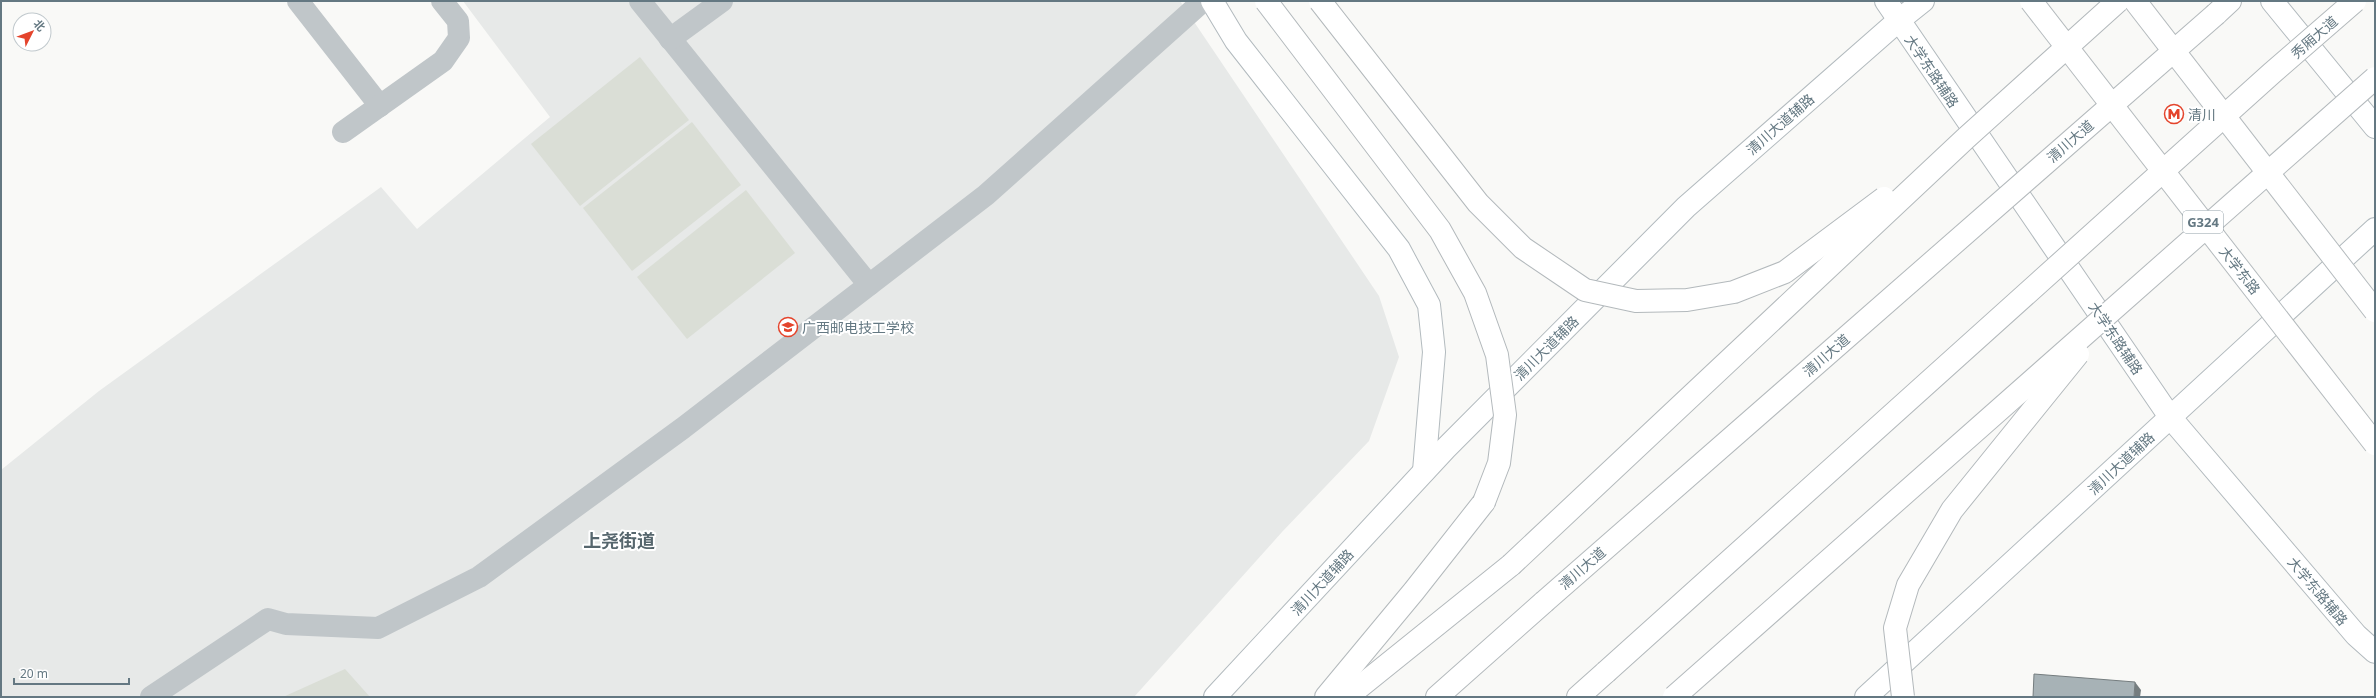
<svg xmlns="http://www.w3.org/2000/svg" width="2376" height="698" font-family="'Noto Sans','Noto Sans SC',sans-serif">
<rect width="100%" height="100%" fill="#f9f9f7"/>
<path fill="#e7e9e8" d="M463 1H1180L1379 296 1399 357 1369 441 1282 532 1134 697H1V470L99 391 381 187 417 229 550 117Z"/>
<g fill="#daded6">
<path d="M640 57 689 120 580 206 531 144Z"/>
<path d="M692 122 741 185 632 271 583 208Z"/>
<path d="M746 190 795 253 687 339 637 277Z"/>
<path d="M345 669 370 697H283Z"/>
</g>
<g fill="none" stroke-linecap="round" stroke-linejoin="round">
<defs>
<g id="secondary">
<path d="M1212 1 1236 41 1399 249 1429 305 1434 352 1424 471"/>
<path d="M1886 1 2170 417 2356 635 2375 652"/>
<path d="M2272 1 2375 127"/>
<path d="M1215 697 1445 449 1686 207 1898 21 1923 1"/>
<path d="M1866 697 2375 229"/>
</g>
<g id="highway">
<path d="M2216 14 2230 1"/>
<path d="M1326 697 1414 591 1484 502"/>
<path d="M1347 697 1511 565"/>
<path d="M1437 697 1544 602"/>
<path d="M1578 697 1606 672"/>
</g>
</defs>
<use href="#secondary" stroke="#b2babe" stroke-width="24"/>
<use href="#highway" stroke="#b3b9bc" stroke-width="24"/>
<g stroke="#c0c6c9" stroke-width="22">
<path d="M298 1 380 106"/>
<path d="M640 1 869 285"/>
<path d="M670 39 722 1"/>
<path d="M343 132 443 61 459 38 458 21 442 1"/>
<path d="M151 697 268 619 286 624 378 628 479 577 683 428 986 195 1203 1"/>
</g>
<use href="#secondary" stroke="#fff" stroke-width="22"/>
<use href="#highway" stroke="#fff" stroke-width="22"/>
<defs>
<g id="primary-bridge">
<path d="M2031 1 2375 444"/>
<path d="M2135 1 2375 311"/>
</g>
<g id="highway-bridge">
<path d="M1266 1 1440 230 1475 293 1497 355 1505 415 1499 463 1484 502"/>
<path d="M1320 1 1478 203 1523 248 1585 290 1636 301 1687 300 1734 292 1785 272 1884 198"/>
<path d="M1511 565 1966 138 2118 1"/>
<path d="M1544 602 2216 14"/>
<path d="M1606 672 2272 73 2355 1"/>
<path d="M1674 697 2375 78"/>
<path d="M1903 697 1895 628 1908 585 1952 510 2078 354"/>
</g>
</defs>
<use href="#primary-bridge" stroke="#b4babd" stroke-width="24" stroke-linecap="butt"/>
<use href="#highway-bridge" stroke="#b3b9bc" stroke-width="24" stroke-linecap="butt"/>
<use href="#primary-bridge" stroke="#fff" stroke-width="22"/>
<use href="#highway-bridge" stroke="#fff" stroke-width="22"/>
</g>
<path fill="#757d7f" d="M2135 682 2141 690 2140 697H2134Z"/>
<path fill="#a7b2b6" stroke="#757d7f" d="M2034 674 2135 682 2134 697H2033Z"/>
<defs>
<symbol id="metro-ring" viewBox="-11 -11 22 22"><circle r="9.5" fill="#fff" stroke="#e4442c" stroke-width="1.5"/><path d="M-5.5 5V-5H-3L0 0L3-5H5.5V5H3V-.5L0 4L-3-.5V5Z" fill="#e4442c"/></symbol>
<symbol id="school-ring" viewBox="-11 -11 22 22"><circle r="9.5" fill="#fff" stroke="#e4442c" stroke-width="1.5"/><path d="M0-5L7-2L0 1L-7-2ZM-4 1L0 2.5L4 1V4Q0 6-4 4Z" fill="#e4442c"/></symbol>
</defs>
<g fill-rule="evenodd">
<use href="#metro-ring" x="2163" y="103" width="22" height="22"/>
<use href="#school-ring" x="777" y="316" width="22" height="22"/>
</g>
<g text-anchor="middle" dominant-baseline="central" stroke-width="4" stroke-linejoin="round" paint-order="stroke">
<rect fill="#fff" stroke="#92a0a8" stroke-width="1" x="2183" y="211" width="40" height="22" rx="3"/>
<g font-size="13" font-weight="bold" fill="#647882">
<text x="2203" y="222">G324</text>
</g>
<g font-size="14" fill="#647882" stroke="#fff">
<text transform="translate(2314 37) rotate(-41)">秀厢大道</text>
<text transform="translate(1932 71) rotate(56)">大学东路辅路</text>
<text transform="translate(1780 124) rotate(-41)">清川大道辅路</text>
<text transform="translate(2070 141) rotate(-41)">清川大道</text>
<text transform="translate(2240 270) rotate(52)">大学东路</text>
<text transform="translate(2116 338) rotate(56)">大学东路辅路</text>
<text transform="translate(1546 348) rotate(-45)">清川大道辅路</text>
<text transform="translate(1826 355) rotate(-41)">清川大道</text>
<text transform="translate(2121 463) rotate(-43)">清川大道辅路</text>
<text transform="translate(1582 568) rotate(-41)">清川大道</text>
<text transform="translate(1322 582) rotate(-47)">清川大道辅路</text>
<text transform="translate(2318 591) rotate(50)">大学东路辅路</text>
</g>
<g font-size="14" fill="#647882" stroke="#fff" text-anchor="start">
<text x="2188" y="114">清川</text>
<text x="802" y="327">广西邮电技工学校</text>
</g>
<g font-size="18" font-weight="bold" fill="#56666d" stroke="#fff">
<text x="619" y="540">上尧街道</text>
</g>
</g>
<rect width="2376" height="698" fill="none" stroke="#647882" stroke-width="4"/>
<g transform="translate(32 32) rotate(48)"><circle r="19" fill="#ffffff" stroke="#c1c9cd"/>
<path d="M0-3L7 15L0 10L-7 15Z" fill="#e4442c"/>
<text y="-6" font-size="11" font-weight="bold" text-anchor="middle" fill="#647882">北</text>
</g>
<path d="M14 678v6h115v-6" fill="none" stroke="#647882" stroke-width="2"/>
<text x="20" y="678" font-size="12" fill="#647882" stroke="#ffffff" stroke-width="3" paint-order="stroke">20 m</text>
</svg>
